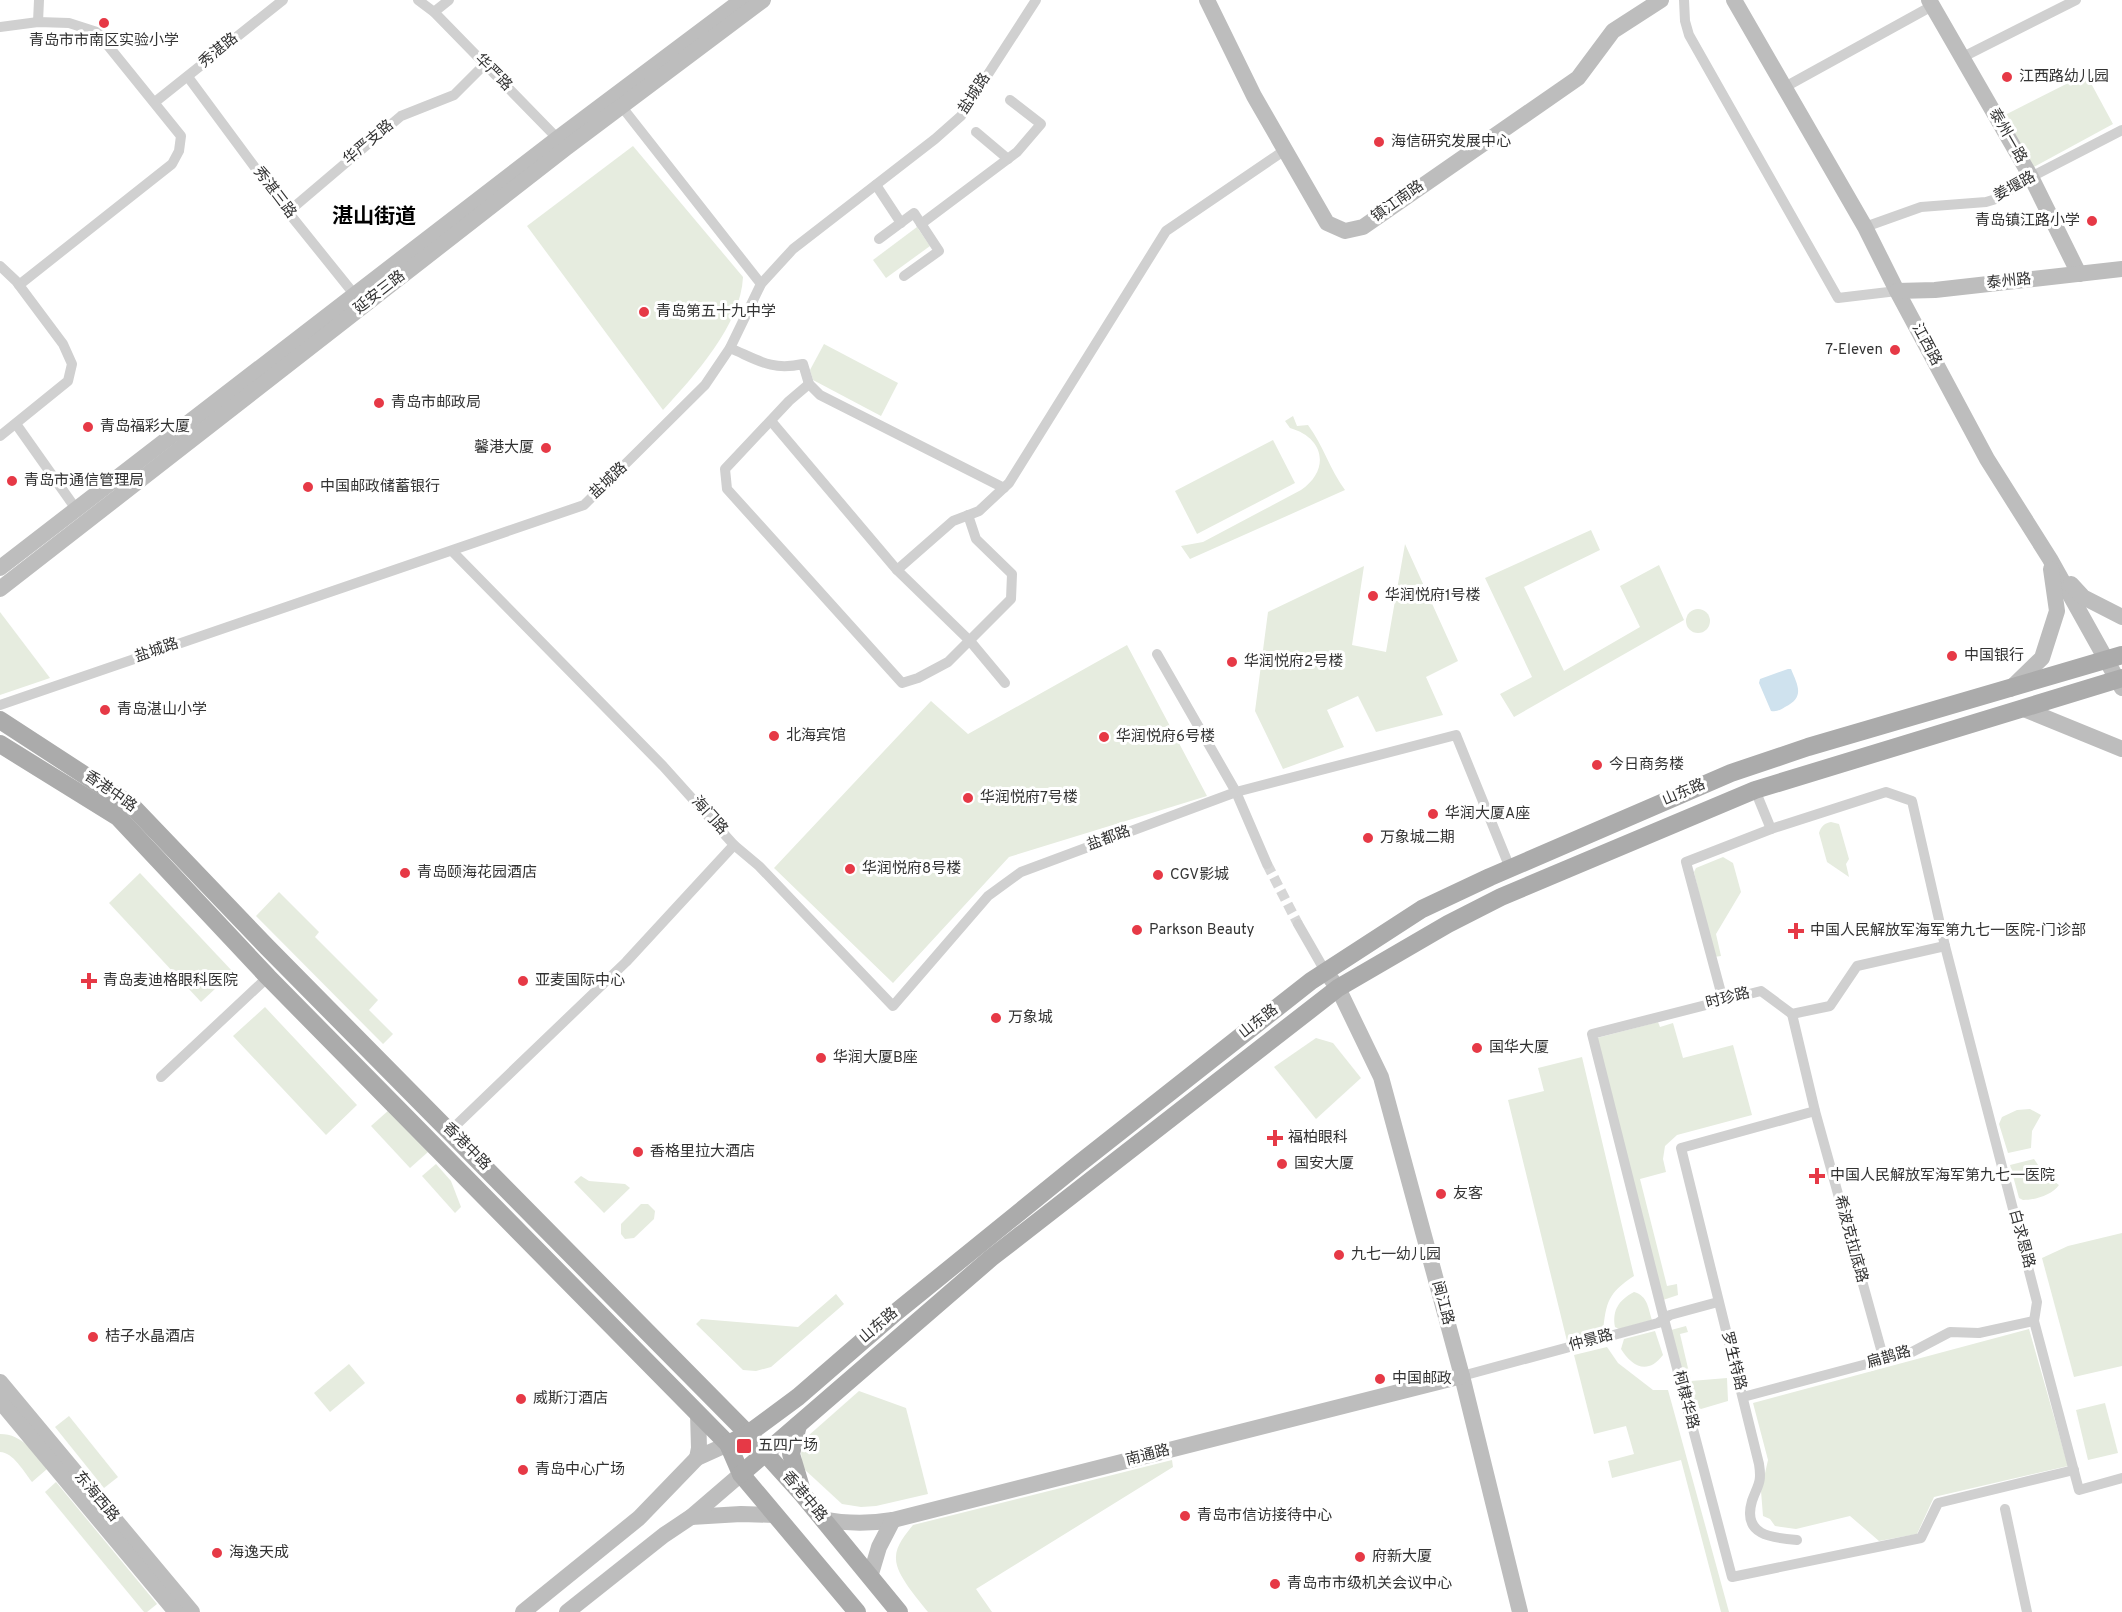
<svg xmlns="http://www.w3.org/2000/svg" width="2122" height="1612" font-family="Overpass,'Noto Sans SC',sans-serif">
<rect width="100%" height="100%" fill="#fff"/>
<g fill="#e6ecdf">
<path d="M2086 74 2113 124 2030 169 2001 117Z"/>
<path d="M633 146 743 277C741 325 694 376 663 410L527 226Z"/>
<path d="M917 227 930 246 886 278 873 260Z"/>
<path d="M824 344 898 383 881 416 813 380 810 370Z"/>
<path d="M1293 416 1297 426 1308 425C1323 445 1330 470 1345 490L1190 559 1181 546 1203 542 1301 490C1330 470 1325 438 1290 428L1285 421Z"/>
<path d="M1273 440 1295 483 1197 534 1175 491Z"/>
<path d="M1591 530 1600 550 1524 587 1564 671 1640 627 1620 586 1659 565 1684 620 1514 717 1500 694 1532 677 1485 578Z"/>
<path d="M1405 544 1458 661 1426 677 1443 715 1376 732 1358 696 1327 710 1344 747 1283 769 1255 711 1268 612 1364 566 1352 645 1386 652Z"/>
<circle cx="1698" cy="621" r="12"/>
<path d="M0 612 50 678 0 695Z"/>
<path d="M1127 645 1207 796 1009 857 893 983 774 868 931 701 968 734Z"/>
<path d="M1831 822 1839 824 1849 859 1846 864 1849 877 1827 862 1819 833C1821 826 1825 823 1831 822Z"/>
<path d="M1723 857 1733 863 1741 892 1716 934 1721 956 1714 957 1694 872 1696 868Z"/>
<path d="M140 873 233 972 201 1002 109 903Z"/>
<path d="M279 892 319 932 315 937 378 1000 369 1010 393 1034 383 1044 256 916Z"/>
<path d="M265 1007 357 1105 326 1135 233 1036Z"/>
<path d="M1658 1022 1660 1027 1673 1023 1683 1058 1733 1045 1752 1115 1677 1135 1665 1146 1663 1159 1666 1172 1640 1179 1667 1286 1677 1284 1678 1295 1663 1300 1597 1038Z"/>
<path d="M1316 1038 1333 1043 1361 1078 1316 1119 1274 1067Z"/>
<path d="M1582 1057 1634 1276C1608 1293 1606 1302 1603 1332L1567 1341 1508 1100 1544 1091 1538 1068Z"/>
<path d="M2030 1109 2041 1115 2032 1131 2031 1148 2008 1153 1999 1124 2002 1117 2017 1110Z"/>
<path d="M389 1110 428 1152 410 1168 371 1126Z"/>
<path d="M2034 1159 2045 1175 2059 1185C2052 1195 2035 1200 2023 1200L2019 1198 2010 1165Z"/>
<path d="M436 1164 451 1181 461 1207 455 1213 422 1176Z"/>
<path d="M581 1176 589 1181 625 1184 630 1188 604 1213 574 1182Z"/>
<path d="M641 1204H648L655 1211 654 1219 634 1238 625 1239 621 1234V1224Z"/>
<path d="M2122 1233V1366L2074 1377 2042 1258 2068 1246Z"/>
<path d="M1634 1292C1648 1296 1648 1308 1652 1320L1619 1329 1615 1327C1612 1310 1619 1300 1634 1292Z"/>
<path d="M836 1294 844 1304 771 1367 756 1371 743 1370 696 1324 701 1319 798 1327Z"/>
<path d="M1686 1326 1688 1332 1680 1334 1691 1381 1727 1378 1728 1401 1701 1409 1690 1403 1671 1330Z"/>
<path d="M2029 1329 2068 1466 1934 1497 1917 1534 1879 1541 1850 1516 1796 1529 1775 1526 1770 1519 1763 1516 1761 1491 1768 1460 1753 1403Z"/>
<path d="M1655 1331 1663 1355C1648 1375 1632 1367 1621 1349L1624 1339Z"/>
<path d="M1607 1347 1618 1363 1653 1390H1668L1729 1612H1721L1681 1460 1612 1478 1608 1461 1634 1454 1626 1426 1594 1434 1574 1355Z"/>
<path d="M349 1364 365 1383 330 1412 314 1393Z"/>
<path d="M859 1391 906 1408 928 1494 876 1506 861 1507 842 1504 803 1468 801 1453 808 1436Z"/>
<path d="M2105 1403 2118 1453 2088 1460 2076 1410Z"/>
<path d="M69 1416 118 1477 104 1488 55 1427Z"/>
<path d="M0 1434C23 1434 34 1453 47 1469L32 1482C24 1472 13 1452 0 1452Z"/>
<path d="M1172 1460 1173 1467 976 1589 992 1612H928C918 1599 896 1575 896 1559 895 1546 906 1534 913 1525Z"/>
<path d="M56 1482 157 1604 147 1612H144L45 1492Z"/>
</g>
<path fill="#cfe2ee" d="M1788 669H1791C1798 686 1805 697 1785 707 1780 710 1777 712 1771 711L1759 683 1760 679Z"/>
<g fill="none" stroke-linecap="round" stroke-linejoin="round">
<path stroke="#d6d6d6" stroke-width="10" stroke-dasharray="10 5" stroke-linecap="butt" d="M1267 864 1298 924"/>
<g stroke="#d0d0d0" stroke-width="10">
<path d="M418 0 434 12 560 141"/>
<path d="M1684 0 1685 21 1689 35 1838 298 1897 291"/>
<path d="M434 12 449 0"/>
<path d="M38 22 39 0"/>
<path d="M0 27 38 22 69 23 97 32 181 136 179 151 172 164 19 285"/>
<path d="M1961 58 2076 0"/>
<path d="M188 77 288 212 358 299"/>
<path d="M1785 87 1932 6"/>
<path d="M155 102 283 0"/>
<path d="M622 107 761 284"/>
<path d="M976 132 1008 159"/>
<path d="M876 185 901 223"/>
<path d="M288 212 401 116 454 95 485 64"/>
<path d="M921 224 1017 152 1041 124 1010 100"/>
<path d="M1865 227 1921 207 1986 202 1996 199 2031 177 2122 130"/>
<path d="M879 239 914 213 939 251 904 276"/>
<path d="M0 266 16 281 63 344 72 364 68 381 0 436"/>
<path d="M730 348C758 360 771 371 803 364L809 384 820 395 1004 488"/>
<path d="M809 384 789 401 725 469 727 489 902 683 918 678 948 662 1011 599 1012 574 976 539 968 515"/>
<path d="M771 421 897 570 970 641 1005 683"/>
<path d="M16 424 76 509"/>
<path d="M897 570 953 521 979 511 1009 483 1166 231 1285 150"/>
<path d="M1157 654 1236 792 1267 864"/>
<path d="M0 705 584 505 705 385 730 348 761 284 793 249 935 139 961 116 1036 0"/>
<path d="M1755 790 1771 829"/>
<path d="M734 845 759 866 893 1006 988 896 1021 872 1236 792 1456 735 1510 868"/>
<path d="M1298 924 1325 971"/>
<path d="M1945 946 1857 966 1830 1006 1792 1014 1761 991 1592 1034 1664 1319 1732 1577 1921 1538 1938 1503 2074 1470"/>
<path d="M1723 1000 1686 862 1771 829 1886 792 1912 801 1945 946 2037 1302 2034 1321 2079 1490 2122 1478"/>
<path d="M1792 1014 1815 1111 1884 1360"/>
<path d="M161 1077 268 977"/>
<path d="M450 1131 626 962 734 845 663 766 452 551"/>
<path d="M1462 1376 1658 1323 1670 1315 1718 1302"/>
<path d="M1743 1397 1912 1352 1950 1332 1979 1333 2034 1321"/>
<path d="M2005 1509 2027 1612"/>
<path d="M1797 1540C1771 1538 1742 1535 1752 1501 1758 1484 1762 1483 1759 1464L1681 1148 1815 1111"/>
</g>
<g stroke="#bdbdbd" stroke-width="16">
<path d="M1207 0 1254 96 1327 223 1345 231 1363 227 1578 78 1613 31 1661 0"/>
<path d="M1734 0 1865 227 1897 291 1987 459 2050 559 2122 688"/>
<path d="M1929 0 2031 177 2079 274"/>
<path d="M1897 291 1935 290 2122 269"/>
<path d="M0 568 558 138 742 0"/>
<path d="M2071 584 2083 597 2122 617"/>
<path d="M0 589 566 148 763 0"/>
<path d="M2010 689 2042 658 2057 611 2051 569"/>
<path d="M2024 709 2122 749"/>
<path d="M1325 971 1338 988 1381 1077 1462 1376 1520 1612"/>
<path d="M0 1382 192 1612"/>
<path d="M0 1401 176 1612"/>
<path d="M697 1458 699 1448 698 1413"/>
<path d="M691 1517 741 1514 775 1515"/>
<path d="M822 1519C847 1524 868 1524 893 1520L1462 1376"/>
<path d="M870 1577 879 1547 893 1520"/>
<path d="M523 1612 639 1518 697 1458 728 1444"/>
<path d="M567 1612 664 1535 691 1517 741 1474"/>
</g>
<g stroke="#ababab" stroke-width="18">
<path d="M0 720 132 806 267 947 748 1434 803 1495 899 1612"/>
<path d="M0 744 118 817 268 977 728 1444 741 1474 857 1612"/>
<path d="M798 1425 791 1454 802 1491"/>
<path d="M728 1444 748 1434 798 1397 895 1313 1080 1163 1311 981 1422 909 1490 877 1731 773 1808 747 2122 655"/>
<path d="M741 1474 991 1258 1338 988 1448 924 1501 897 1755 790 2122 678"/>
</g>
</g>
<g fill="#e63946" stroke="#fff" stroke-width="2">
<circle cx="104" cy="23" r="6"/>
<circle cx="2007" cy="77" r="6"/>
<circle cx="1379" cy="142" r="6"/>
<circle cx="2092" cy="221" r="6"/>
<circle cx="644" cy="312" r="6"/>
<circle cx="1895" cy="350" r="6"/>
<circle cx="379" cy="403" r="6"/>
<circle cx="88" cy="427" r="6"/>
<circle cx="546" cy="448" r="6"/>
<circle cx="12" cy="481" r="6"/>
<circle cx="308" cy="487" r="6"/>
<circle cx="1373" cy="596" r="6"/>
<circle cx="1952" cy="656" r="6"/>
<circle cx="1232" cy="662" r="6"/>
<circle cx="105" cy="710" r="6"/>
<circle cx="774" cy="736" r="6"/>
<circle cx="1104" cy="737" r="6"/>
<circle cx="1597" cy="765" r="6"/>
<circle cx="968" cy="798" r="6"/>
<circle cx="1433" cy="814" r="6"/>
<circle cx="1368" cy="838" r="6"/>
<circle cx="850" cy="869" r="6"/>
<circle cx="405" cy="873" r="6"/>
<circle cx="1158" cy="875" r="6"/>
<circle cx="1137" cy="930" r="6"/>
<path d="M1793 922h6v6h6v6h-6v6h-6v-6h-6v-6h6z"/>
<path d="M86 972h6v6h6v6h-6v6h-6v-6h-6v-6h6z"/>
<circle cx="523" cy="981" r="6"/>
<circle cx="996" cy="1018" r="6"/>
<circle cx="1477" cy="1048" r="6"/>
<circle cx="821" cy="1058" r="6"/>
<path d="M1272 1129h6v6h6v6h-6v6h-6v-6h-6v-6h6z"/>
<circle cx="638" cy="1152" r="6"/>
<circle cx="1282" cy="1164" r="6"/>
<path d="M1814 1167h6v6h6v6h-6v6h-6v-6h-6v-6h6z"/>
<circle cx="1441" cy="1194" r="6"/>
<circle cx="1339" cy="1255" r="6"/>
<circle cx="93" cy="1337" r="6"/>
<circle cx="1380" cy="1379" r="6"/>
<circle cx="521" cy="1399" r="6"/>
<rect x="736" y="1438" width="16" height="16" rx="3"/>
<circle cx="523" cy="1470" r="6"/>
<circle cx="1185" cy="1516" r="6"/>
<circle cx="217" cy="1553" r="6"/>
<circle cx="1360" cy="1557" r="6"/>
<circle cx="1275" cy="1584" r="6"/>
</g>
<g text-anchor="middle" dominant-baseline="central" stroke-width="6" stroke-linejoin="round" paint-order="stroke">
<g font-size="15" fill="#333" stroke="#fff" text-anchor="start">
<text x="104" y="41" text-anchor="middle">青岛市市南区实验小学</text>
<text x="2019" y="77">江西路幼儿园</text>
<text x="1391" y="142">海信研究发展中心</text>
<text x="2080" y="221" text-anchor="end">青岛镇江路小学</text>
<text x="656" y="312">青岛第五十九中学</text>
<text x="1883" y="350" text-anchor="end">7-Eleven</text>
<text x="391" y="403">青岛市邮政局</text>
<text x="100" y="427">青岛福彩大厦</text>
<text x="534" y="448" text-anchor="end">馨港大厦</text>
<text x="24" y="481">青岛市通信管理局</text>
<text x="320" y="487">中国邮政储蓄银行</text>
<text x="1385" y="596">华润悦府1号楼</text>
<text x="1964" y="656">中国银行</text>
<text x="1244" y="662">华润悦府2号楼</text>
<text x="117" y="710">青岛湛山小学</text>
<text x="786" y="736">北海宾馆</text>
<text x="1116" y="737">华润悦府6号楼</text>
<text x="1609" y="765">今日商务楼</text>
<text x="980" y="798">华润悦府7号楼</text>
<text x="1445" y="814">华润大厦A座</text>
<text x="1380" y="838">万象城二期</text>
<text x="862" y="869">华润悦府8号楼</text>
<text x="417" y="873">青岛颐海花园酒店</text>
<text x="1170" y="875">CGV影城</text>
<text x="1149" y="930">Parkson Beauty</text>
<text x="1810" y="931">中国人民解放军海军第九七一医院-门诊部</text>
<text x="103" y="981">青岛麦迪格眼科医院</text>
<text x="535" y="981">亚麦国际中心</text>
<text x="1008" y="1018">万象城</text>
<text x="1489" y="1048">国华大厦</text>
<text x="833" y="1058">华润大厦B座</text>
<text x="1288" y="1138">福柏眼科</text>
<text x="650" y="1152">香格里拉大酒店</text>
<text x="1294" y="1164">国安大厦</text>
<text x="1830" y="1176">中国人民解放军海军第九七一医院</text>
<text x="1453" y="1194">友客</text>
<text x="1351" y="1255">九七一幼儿园</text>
<text x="105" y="1337">桔子水晶酒店</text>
<text x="1392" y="1379">中国邮政</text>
<text x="533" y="1399">威斯汀酒店</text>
<text x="758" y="1446">五四广场</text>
<text x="535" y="1470">青岛中心广场</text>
<text x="1197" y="1516">青岛市信访接待中心</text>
<text x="229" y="1553">海逸天成</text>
<text x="1372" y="1557">府新大厦</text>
<text x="1287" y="1584">青岛市市级机关会议中心</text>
</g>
<g font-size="15" fill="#333" stroke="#fff">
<text transform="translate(219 51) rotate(-39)">秀湛路</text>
<text transform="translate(493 73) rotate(45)">华严路</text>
<text transform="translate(975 94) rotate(-57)">盐城路</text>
<text transform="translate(2007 136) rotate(60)">泰州一路</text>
<text transform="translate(369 143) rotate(-40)">华严支路</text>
<text transform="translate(2015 187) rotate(-29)">姜堰路</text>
<text transform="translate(274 193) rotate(53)">秀湛三路</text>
<text transform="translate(1398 202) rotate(-35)">镇江南路</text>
<text transform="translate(2009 282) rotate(-6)">泰州路</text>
<text transform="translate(380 293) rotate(-38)">延安三路</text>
<text transform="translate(1926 345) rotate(62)">江西路</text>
<text transform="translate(609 481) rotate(-43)">盐城路</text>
<text transform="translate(157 651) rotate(-19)">盐城路</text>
<text transform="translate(110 792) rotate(35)">香港中路</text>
<text transform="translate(1684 793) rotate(-23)">山东路</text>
<text transform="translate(709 816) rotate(48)">海门路</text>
<text transform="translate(1109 839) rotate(-20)">盐都路</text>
<text transform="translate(1728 999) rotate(-14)">时珍路</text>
<text transform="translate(1259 1022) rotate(-38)">山东路</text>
<text transform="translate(466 1147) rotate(45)">香港中路</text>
<text transform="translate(1850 1239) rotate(75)">希波克拉底路</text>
<text transform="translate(2021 1239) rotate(75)">白求恩路</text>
<text transform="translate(1442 1303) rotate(75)">闽江路</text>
<text transform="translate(879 1326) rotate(-41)">山东路</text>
<text transform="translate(1591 1341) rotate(-15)">仲景路</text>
<text transform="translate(1889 1358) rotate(-16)">扁鹊路</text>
<text transform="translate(1733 1361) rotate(76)">罗生特路</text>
<text transform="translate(1685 1400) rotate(75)">柯棣华路</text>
<text transform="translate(1148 1456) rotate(-14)">南通路</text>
<text transform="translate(96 1497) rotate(50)">东海西路</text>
<text transform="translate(804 1497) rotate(50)">香港中路</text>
</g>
<g font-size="21" font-weight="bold" fill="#000" stroke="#fff">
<text x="374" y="217">湛山街道</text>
</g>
</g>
</svg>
